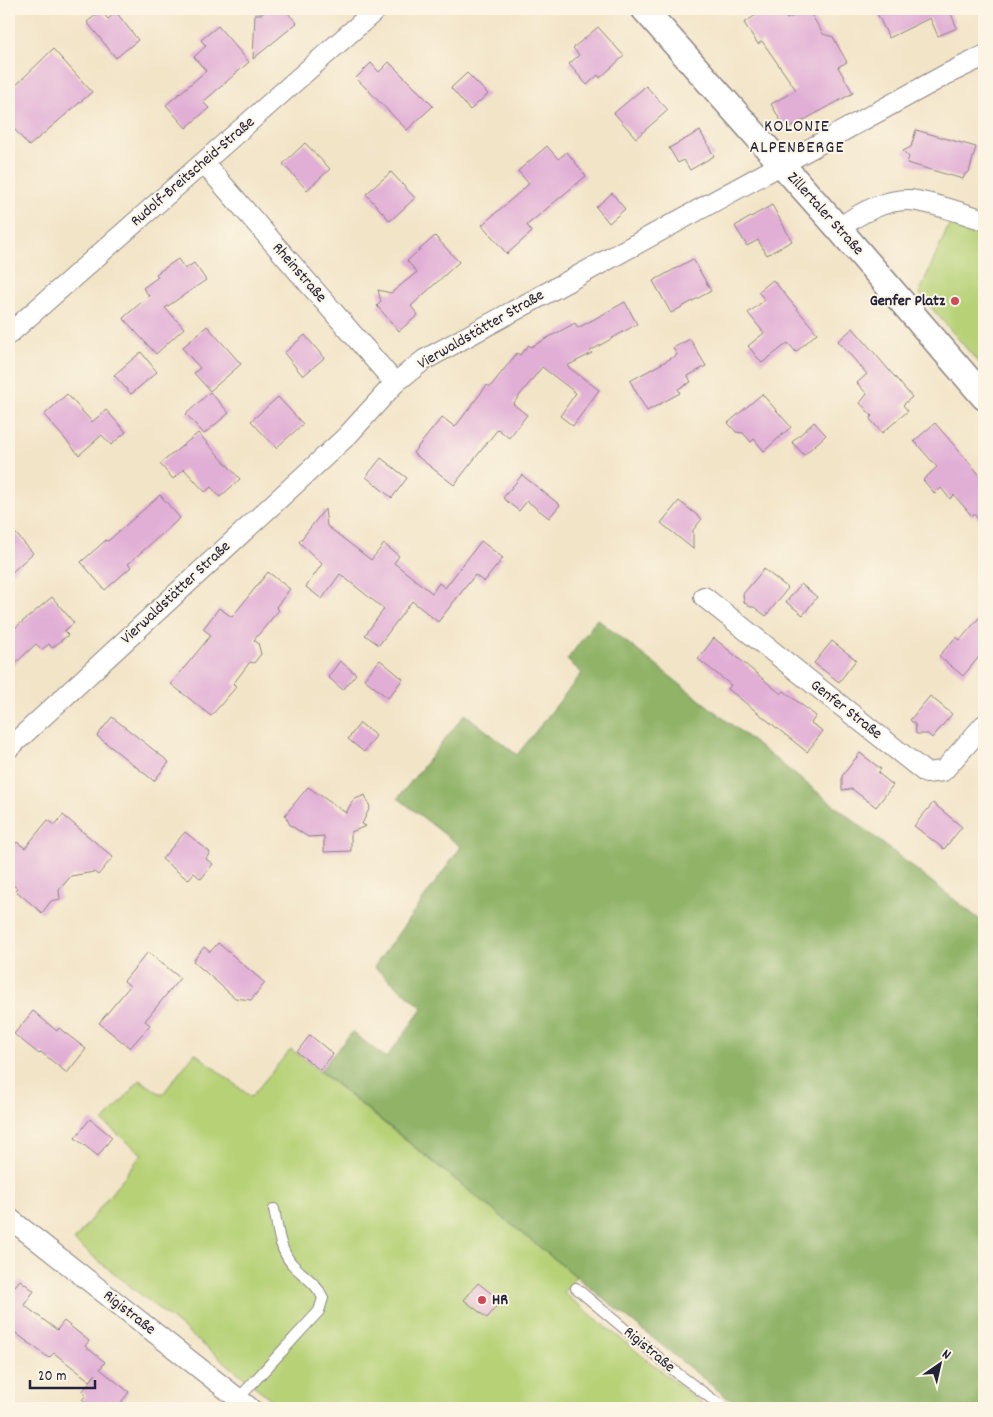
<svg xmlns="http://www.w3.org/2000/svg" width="993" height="1417" font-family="Dekko,sans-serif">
<rect width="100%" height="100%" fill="#fcf5e5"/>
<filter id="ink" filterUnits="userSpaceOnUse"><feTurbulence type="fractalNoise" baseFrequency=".02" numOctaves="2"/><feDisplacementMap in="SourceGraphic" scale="10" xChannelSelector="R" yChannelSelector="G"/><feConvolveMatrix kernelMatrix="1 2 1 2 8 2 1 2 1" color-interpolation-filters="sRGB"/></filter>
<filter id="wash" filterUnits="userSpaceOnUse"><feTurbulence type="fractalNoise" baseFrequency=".0096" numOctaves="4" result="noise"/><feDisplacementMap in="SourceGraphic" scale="20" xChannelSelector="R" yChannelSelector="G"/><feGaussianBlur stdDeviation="1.12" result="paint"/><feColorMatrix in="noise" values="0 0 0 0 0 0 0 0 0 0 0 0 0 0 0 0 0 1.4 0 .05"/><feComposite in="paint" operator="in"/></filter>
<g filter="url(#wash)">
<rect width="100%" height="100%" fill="#f2e4c7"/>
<g fill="#b6d176" stroke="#6c7a58">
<path d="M950 223 984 232V369L919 293Z"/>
<path d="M291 1049 576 1276 564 1293 707 1408H282L74 1241 142 1154 103 1122 140 1080 162 1095 195 1053 251 1097Z"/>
</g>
<path fill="#90b367" stroke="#596a51" d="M597 619 984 923V1408H740L320 1071 352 1032 386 1058 423 1008 374 967 461 847 398 798 465 714 517 755 582 673 567 660Z"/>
<g id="blocks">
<g fill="#e1aed6">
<path d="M268 9H284L297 23 253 59 255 14H262Z"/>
<path d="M765 9H780L787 19 808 9 823 34 833 37 847 62 838 67 853 93 786 130 771 104 796 90 762 41 758 44 744 23Z"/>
<path d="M875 9H950H949L957 28 938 36 930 18 889 38Z"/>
<path d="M101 11 108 19 116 12 138 40 116 58 87 22Z"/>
<path d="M218 26 249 62 203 102 209 108 186 128 166 105 206 71 194 57 206 46 201 40Z"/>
<path d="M598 27 624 56 600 78 598 75 587 85 569 64 579 55 573 48Z"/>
<path d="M53 49 92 92 29 146 9 123V92Z"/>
<path d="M389 62 433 106 407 130 356 78 371 63 379 72Z"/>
<path d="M467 73 488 94 470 110 451 88Z"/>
<path d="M646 86 668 110 636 138 614 113Z"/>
<path d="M916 130 976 147 969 172 965 174 963 179 907 163 909 157 903 151 911 147Z"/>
<path d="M700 131 714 156 690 170 684 160 678 163 669 148Z"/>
<path d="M305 143 330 169 307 190 283 164Z"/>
<path d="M547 146 558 159 567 152 586 176 527 225 532 232 507 254 482 225 529 184 518 171Z"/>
<path d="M391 172 415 198 390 221 366 194Z"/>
<path d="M612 193 625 209 609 223 596 207Z"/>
<path d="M772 205 792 241 767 255 758 240 747 246 735 226Z"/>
<path d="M435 236 459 262 411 306 418 315 399 331 377 306 381 302 378 290 391 293 417 272 407 261Z"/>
<path d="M178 259 185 269 194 263 206 280 165 308 184 328 156 354 123 318 149 296 143 288 158 277 156 274Z"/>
<path d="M693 259 711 291 671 313 653 281Z"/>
<path d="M773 280 817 333 796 352 788 343 762 363 748 346 764 333 748 313 765 300 758 292Z"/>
<path d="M625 302 637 324 590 351 592 353 567 366 599 390 573 426 560 416 576 393 542 367 513 404 527 415 509 438 498 429 454 485 413 453 442 417 455 427 487 385 490 387 517 353 520 355 529 345 531 347 575 323 578 328Z"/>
<path d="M207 326 241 364 210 391 194 373 200 368 182 348Z"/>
<path d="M853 328 912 397 903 405 908 411 882 433 870 419 872 416 860 403 867 394 857 383 867 374 838 341Z"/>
<path d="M305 335 324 358 303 376 284 353Z"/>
<path d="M690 339 706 366 688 376 691 382 678 389 680 393 647 411 630 381 677 355 673 348Z"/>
<path d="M141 352 157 372 131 394 114 375Z"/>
<path d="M210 392 229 413 204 434 186 414Z"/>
<path d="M67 394 92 422 106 410 126 432 111 445 102 435 79 455 44 415Z"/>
<path d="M762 394 791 427 764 451 754 439 751 442 743 433 736 432 728 423Z"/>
<path d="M278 397 303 424 276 448 251 421Z"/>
<path d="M814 422 826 435 804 455 792 442Z"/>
<path d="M935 423 984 480V527L974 514 972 516 954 495 950 499 941 488 935 494 923 480 937 467 914 441Z"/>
<path d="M198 433 240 479 220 497 211 487 205 492 184 469 173 479 160 464Z"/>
<path d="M381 458 407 478 392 498 366 477Z"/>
<path d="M522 475 560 505 549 518 527 501 519 511 503 498Z"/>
<path d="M160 495 180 518 128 564 131 567 105 590 81 562 106 540 108 541Z"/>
<path d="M679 501 702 519 693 530V549L661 523Z"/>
<path d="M325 509 327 526 371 560 384 544 399 556 394 563 432 593 439 583 445 588 481 541 503 558 484 582 475 575 438 622 412 601 379 645 365 635 384 609 340 574 322 599 306 587 322 564 299 542Z"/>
<path d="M9 526 33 553 9 575Z"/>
<path d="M764 569 788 588 766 616 754 607H750L744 602 743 594Z"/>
<path d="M268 572 290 589 276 607 279 610 254 640 258 643 261 654 254 663 250 662 233 684 237 686 211 716 171 684 211 635 203 629 219 608 232 617Z"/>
<path d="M801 584 817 597 803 615 786 602Z"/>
<path d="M52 597 74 623 64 631 68 635 52 648 49 644 41 650 36 644 9 669V633Z"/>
<path d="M984 612V651L963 676 939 656 956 637 960 640Z"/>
<path d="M714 638 781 694 784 691 816 716 811 723 823 731 807 752 728 689 731 685 698 659Z"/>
<path d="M832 641 856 660 839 682 814 663Z"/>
<path d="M380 660 403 679 388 698 364 679Z"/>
<path d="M340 661 356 674 343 690 328 677Z"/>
<path d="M930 696 952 714 932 738 928 734H916L915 724 910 720Z"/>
<path d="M112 717 169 762 154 781 97 736Z"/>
<path d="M360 723 376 736 364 752 348 739Z"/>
<path d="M860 753 881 769 878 773 893 785 876 807 852 789 842 790V776Z"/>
<path d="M308 787 346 813 353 800 365 795 370 807 362 824 366 826 351 832V851L324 852V836L308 837 290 825 285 815Z"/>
<path d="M933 803 962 827 944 849 914 826Z"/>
<path d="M63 815 113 857 98 875 94 872 71 876 59 890 60 899 51 901 42 913 15 890 17 888 9 882V852L17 842 25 848 48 820 55 825Z"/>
<path d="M185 832 210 852 206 859 213 864 201 879 194 873 188 880 162 859Z"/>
<path d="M218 943 265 983 251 1000 235 998 193 961 204 947 210 952Z"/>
<path d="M148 952 180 978 145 1021 150 1025 130 1048 99 1023 130 986 124 981Z"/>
<path d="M33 1011 57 1031 59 1028 86 1049 67 1073 41 1052 39 1054 14 1034Z"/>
<path d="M310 1035 333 1054 320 1070 297 1052Z"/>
<path d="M90 1119 112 1137 98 1156 75 1138Z"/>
<path d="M20 1280 34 1291 24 1305 57 1330 64 1321 89 1341 85 1346 105 1362 100 1369 129 1392 117 1408H92L82 1400 86 1395 82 1392 96 1374 90 1381 54 1353 49 1358 9 1328V1293Z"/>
<path d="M478 1283 501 1301 487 1318 464 1300Z"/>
</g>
</g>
</g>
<g filter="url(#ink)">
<use href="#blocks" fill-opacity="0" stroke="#8a8381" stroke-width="1"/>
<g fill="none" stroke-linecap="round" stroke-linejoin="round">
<defs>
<g id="service">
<path d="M576 1288 677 1373 724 1408"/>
<path d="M238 1399 319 1311 323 1298C316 1282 304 1277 292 1264 279 1249 278 1229 274 1209"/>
</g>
<g id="minor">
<path d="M204 163 395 383"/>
<path d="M839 229C858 213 891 196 917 201 940 205 962 213 984 220"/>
<path d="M9 334 377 9"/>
<path d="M704 597 926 773 943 771 984 725"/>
<path d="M9 748 347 436 395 383 424 360 947 74 984 56"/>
<path d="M9 1218 250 1408"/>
</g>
<path id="tertiary" d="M644 9 839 229 984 397"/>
</defs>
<use href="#service" stroke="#8a8381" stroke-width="12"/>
<use href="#minor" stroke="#8a8381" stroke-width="22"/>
<use href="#tertiary" stroke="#8a8381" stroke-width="28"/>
<use href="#service" stroke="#fff" stroke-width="10"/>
<use href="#minor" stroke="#fff" stroke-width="20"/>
<use href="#tertiary" stroke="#fff" stroke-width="25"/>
</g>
</g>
<g fill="#d1495b" stroke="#fcf5e5" stroke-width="2">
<circle cx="955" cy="301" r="5"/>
<circle cx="482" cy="1300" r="5"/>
</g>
<g text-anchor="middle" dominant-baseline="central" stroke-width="4" stroke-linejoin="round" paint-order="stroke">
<g font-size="16" fill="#22223b" stroke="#fcf5e5">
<text transform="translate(193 172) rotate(-41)">Rudolf-Breitscheid-Straße</text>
<text transform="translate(825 214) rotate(48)">Zillertaler Straße</text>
<text transform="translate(299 273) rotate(49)">Rheinstraße</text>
<text transform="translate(481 330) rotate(-30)">Vierwaldstätter Straße</text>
<text transform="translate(176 593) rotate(-43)">Vierwaldstätter Straße</text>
<text transform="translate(846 710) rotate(38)">Genfer Straße</text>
<text transform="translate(129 1313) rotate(38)">Rigistraße</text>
<text transform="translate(649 1350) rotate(40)">Rigistraße</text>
</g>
<g font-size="16" font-weight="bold" fill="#22223b" stroke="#fcf5e5" text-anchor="end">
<text x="945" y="301">Genfer Platz</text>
<text x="492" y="1300" text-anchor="start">HR</text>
</g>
<g font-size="18" letter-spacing="1" fill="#22223b" stroke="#fcf5e5">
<text x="797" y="127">KOLONIE<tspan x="797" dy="21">ALPENBERGE</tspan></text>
</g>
</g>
<rect width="993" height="1417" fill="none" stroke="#fcf5e5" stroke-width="30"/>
<g transform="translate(940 1364) rotate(34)" stroke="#fcf5e5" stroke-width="4" paint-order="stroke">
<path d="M0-4L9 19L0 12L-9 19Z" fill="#22223b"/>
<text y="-8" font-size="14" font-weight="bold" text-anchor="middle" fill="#22223b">N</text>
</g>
<path d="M30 1380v8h65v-8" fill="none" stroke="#22223b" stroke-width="2.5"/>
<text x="38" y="1380" font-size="15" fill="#22223b" stroke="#fcf5e5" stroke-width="4" paint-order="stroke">20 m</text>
</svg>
